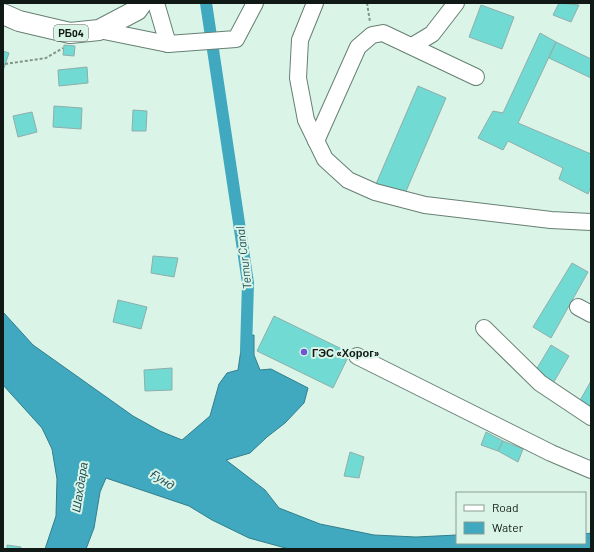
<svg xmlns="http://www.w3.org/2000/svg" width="594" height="552" font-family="Barlow,sans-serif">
<rect width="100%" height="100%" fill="#daf5e8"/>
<path fill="#40a9bf" stroke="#327e8c" d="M3 312 33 345 133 416 160 431 182 440 210 416 219 384 227 373 238 370 243 336 254 335V355L260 370 271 369 308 388 304 403 285 423 267 437 250 453 226 460 265 490 279 508 320 524 374 535 416 537 457 535V543H585V534L591 533V549H289L249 538 212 520 189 506 106 478 100 492 94 528 86 549H45L56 516 57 479 52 449 42 428 3 385Z"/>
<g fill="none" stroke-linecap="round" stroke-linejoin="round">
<path stroke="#40a9bf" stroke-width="12" d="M206 3 248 283 246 351"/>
</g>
<g fill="#70dad3" stroke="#90aeab">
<path d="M559 3 579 5 571 22 553 15Z"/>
<path d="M481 5 514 17 502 49 469 37Z"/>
<path d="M540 33 556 42 518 123 591 154V186L588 194 559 179 563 168 508 141 503 150 478 138 493 111 503 113Z"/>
<path d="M556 42 591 59V78L549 58Z"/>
<path d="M64 45 75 46 74 56 63 55Z"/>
<path d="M3 51 9 53 3 71Z"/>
<path d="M87 67 88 83 59 86 58 70Z"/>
<path d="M418 86 446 98 404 196 376 184Z"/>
<path d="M54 106 82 108 81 129 53 127Z"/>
<path d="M133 110 147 111 146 131H132Z"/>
<path d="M32 112 37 132 18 137 13 116Z"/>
<path d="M153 256 178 258 174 277 151 273Z"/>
<path d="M572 263 588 272 551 338 533 327Z"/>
<path d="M118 300 147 307 141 329 113 322Z"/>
<path d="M274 316 350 353 333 388 257 351Z"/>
<path d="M551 345 569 356 552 385 533 375Z"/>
<path d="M172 368V390L145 391 144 370Z"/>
<path d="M591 381V411L578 404Z"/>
<path d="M486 432 503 441 498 451 481 445Z"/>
<path d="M503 441 523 449 518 462 498 451Z"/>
<path d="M350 452 364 457 359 478 344 476Z"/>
<path d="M7 545 21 547V549H7Z"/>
</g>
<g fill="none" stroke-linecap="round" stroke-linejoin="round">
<defs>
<g id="minor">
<path d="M156 3 168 44 236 39 255 3"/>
<path d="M315 3 300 40 298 78 306 120 325 159 348 180 375 192 425 205 551 220 591 222"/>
<path d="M99 30 168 44"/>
<path d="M412 46 432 34 456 3"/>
<path d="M316 141 358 47 372 35 383 33 476 77"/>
<path d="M578 307 591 314"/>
<path d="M484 328 540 383 591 417"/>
<path d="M357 356 551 453 591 470"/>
</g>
<path id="major" d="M3 14 19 21 70 33 99 30 137 10 142 3"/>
</defs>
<use href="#minor" stroke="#677f74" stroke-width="18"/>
<use href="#major" stroke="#677f74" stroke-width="22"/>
<g stroke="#81948b" stroke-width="2" stroke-dasharray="3 2" stroke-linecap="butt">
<path d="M367 3 370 22"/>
<path d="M5 64 46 58 63 48"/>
</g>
<use href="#minor" stroke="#fff" stroke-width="16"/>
<use href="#major" stroke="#fff" stroke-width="20"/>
</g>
<circle fill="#6e58d2" stroke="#daf5e8" stroke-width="1.5" cx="304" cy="352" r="4"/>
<g text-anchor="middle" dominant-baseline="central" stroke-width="4" stroke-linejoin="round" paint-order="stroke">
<rect fill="#daf5e8" stroke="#4d5b54" stroke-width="1" x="54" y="25" width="34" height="16" rx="3"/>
<g font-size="10" font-weight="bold" fill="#101915">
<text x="71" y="33">РБ04</text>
</g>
<g font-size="11" font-weight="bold" fill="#101915" stroke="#daf5e8" text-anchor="start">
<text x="312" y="352">ГЭС «Хорог»</text>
</g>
<g font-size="12" font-style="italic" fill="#24515b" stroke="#daf5e8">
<text transform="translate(243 258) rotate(-97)">Temur Canal</text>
<text transform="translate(163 479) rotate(33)">Ғунд</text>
<text transform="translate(79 487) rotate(-81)">Шахдара</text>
</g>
</g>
<rect width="594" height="552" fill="none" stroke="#101915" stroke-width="8"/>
<rect x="456" y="492" width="130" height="52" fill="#daf5e8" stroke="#899d94"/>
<rect x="464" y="505" width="20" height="6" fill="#ffffff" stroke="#899d94"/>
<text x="492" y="512" font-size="12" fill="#101915">Road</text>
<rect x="464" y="522" width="20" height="12" fill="#40a9bf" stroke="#899d94"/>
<text x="492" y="532" font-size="12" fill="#101915">Water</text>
</svg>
